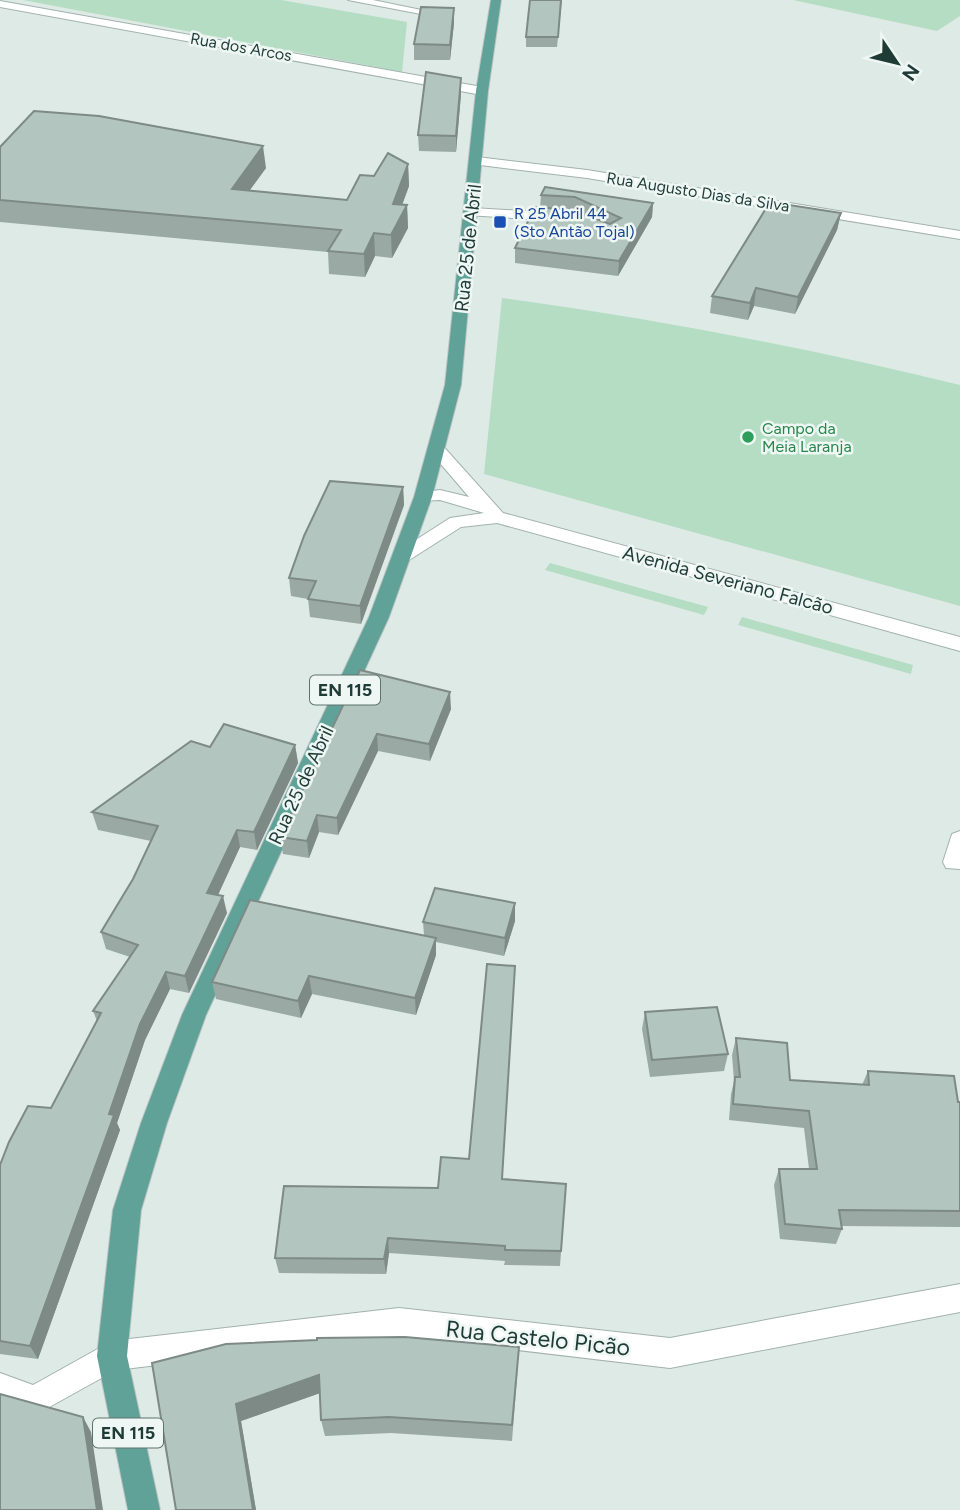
<svg xmlns="http://www.w3.org/2000/svg" width="960" height="1510" font-family="Figtree,sans-serif">
<rect width="100%" height="100%" fill="#deeae6"/>
<g fill="#b5ddc3">
<path d="M23 0H281L407 22 402 72Z"/>
<path d="M793 0H960V16L937 31Z"/>
<path d="M502 298C656 319 809 348 960 385V606L484 474Z"/>
<path d="M550 563 708 607 704 615 545 570Z"/>
<path d="M742 617 913 665 911 674 738 625Z"/>
</g>
<g fill="none" stroke-linecap="round" stroke-linejoin="round">
<defs>
<g id="minor">
<path d="M348 0H373L431 12 426 15Z"/>
<path d="M0 1 482 87 488 91 482 95 0 7Z"/>
<path d="M477 157 587 170 960 231V239L587 178 472 164 471 161Z"/>
<path d="M472 208 559 213 566 217 559 221 467 215V209Z"/>
<path d="M436 444 442 445 503 513 960 637V651L497 523 461 527 406 562H394L391 558 394 554 450 518 484 513 440 500 417 501 414 497 417 493 440 490 469 497 428 449Z"/>
<path d="M960 831V869L946 868 943 862 952 834Z"/>
<path d="M960 1284V1312L670 1368 399 1336 116 1370 35 1415 0 1403V1373L33 1385 112 1341 399 1308 670 1338Z"/>
</g>
<path id="primary" d="M491 0H501L488 91 461 385 432 497 389 617 206 1015 167 1123 141 1210 127 1356 160 1510H128L97 1356 113 1210 141 1123 182 1015 369 617 414 497 445 385 476 91Z"/>
</defs>
<use href="#minor" stroke="#a1b2ad" stroke-width="2"/>
<use href="#primary" stroke="#bcc4c2" stroke-width="2"/>
<use href="#minor" fill="#fff" fill-rule="evenodd"/>
<use href="#primary" fill="#60a297" fill-rule="evenodd"/>
</g>
<g fill="#9aa9a4">
<path d="M562 0 557 47H526V37Z"/>
<path d="M454 8V23L450 60H414V44Z"/>
<path d="M461 94 456 152 419 151 418 135Z"/>
<path d="M0 147 266 168 249 191 347 200 374 176 408 164 409 186 402 205H407L408 228 392 258 375 256 365 277 329 274 328 252 0 222Z"/>
<path d="M541 195 653 203 652 217 618 276 515 263V248L540 208Z"/>
<path d="M841 213 837 230 795 314 754 306 748 320 710 313 712 296Z"/>
<path d="M403 487 404 505 361 624 310 617 308 599 291 596 289 578Z"/>
<path d="M360 670 451 709 430 761 378 751 338 835 319 832 309 858 283 854 280 837Z"/>
<path d="M295 745 298 763 257 850 240 847 218 895 227 913 189 993 170 989 145 1040 117 1123 120 1130 38 1359 0 1354V1165L51 1108 97 1021 93 1011 130 957 106 949 101 932 133 879 151 841 98 830 92 812 210 747Z"/>
<path d="M515 903V921L504 956 436 942V955L416 1015 312 994 301 1018 216 999 212 982 424 935 423 922Z"/>
<path d="M514 984 502 1179 566 1184 560 1266 504 1265 505 1261 389 1253 386 1274 279 1273 275 1258 438 1188 469 1159Z"/>
<path d="M645 1012 728 1054 724 1071 650 1077 642 1029Z"/>
<path d="M736 1038 790 1080 862 1085 868 1071 960 1102V1227L842 1226V1229L836 1244 780 1239 774 1185 779 1169H809L804 1128 729 1120 731 1094 734 1081 732 1055Z"/>
<path d="M152 1363 518 1365 512 1441 391 1433 325 1436 321 1420 320 1393 241 1421 256 1510H176Z"/>
</g>
<g fill="#7d8a86">
<path d="M454 8V23L450 60V45Z"/>
<path d="M461 78V94L456 152V136Z"/>
<path d="M263 146 266 168 234 212 232 189Z"/>
<path d="M408 164 409 186 394 227 393 204Z"/>
<path d="M653 203 652 217 618 276 619 261Z"/>
<path d="M407 205 408 228 392 258 391 235Z"/>
<path d="M841 213 837 230 795 314 798 297Z"/>
<path d="M374 233 375 256 365 277 364 254Z"/>
<path d="M756 288 754 306 748 320 750 303Z"/>
<path d="M403 487 404 505 361 624 360 606Z"/>
<path d="M450 692 451 709 430 761 429 744Z"/>
<path d="M377 734 378 751 338 835 337 818Z"/>
<path d="M295 745 298 763 257 850 254 832Z"/>
<path d="M317 815 319 832 309 858 307 841Z"/>
<path d="M237 830 240 847 211 910 207 893Z"/>
<path d="M223 896 227 913 189 993 185 976Z"/>
<path d="M515 903V921L504 956 505 938Z"/>
<path d="M436 938V955L416 1015 415 998Z"/>
<path d="M166 972 170 989 145 1040 117 1123 120 1130 38 1359 30 1346 140 1024Z"/>
<path d="M309 976 312 994 301 1018 298 1001Z"/>
<path d="M388 1238 389 1253 386 1274 384 1259Z"/>
<path d="M319 1375 323 1392 241 1421 256 1510H253L236 1404Z"/>
<path d="M83 1417 91 1432 103 1510H97Z"/>
</g>
<g fill="#b3c5bf" stroke="#7d8a86" stroke-width="2">
<path d="M530 0H561L558 37H526Z"/>
<path d="M421 7 454 8 450 45 414 44Z"/>
<path d="M426 72 461 78 456 136 418 135Z"/>
<path d="M34 111 99 116 263 146 232 189 347 200 360 175 374 176 388 153 408 164 393 204 407 205 391 235 374 233 364 254 328 251 341 230 0 200V147Z"/>
<path d="M545 187 653 203 619 261 515 248 535 207 571 210 610 224 621 218 575 197 541 195Z"/>
<path d="M770 202 841 213 798 297 756 288 750 303 712 296Z"/>
<path d="M330 481 403 487 360 606 308 599 316 581 289 578 304 536Z"/>
<path d="M360 670 450 692 429 744 377 734 337 818 317 815 307 841 280 837Z"/>
<path d="M224 724 295 745 254 832 237 830 207 893 223 896 185 976 166 972 140 1024 109 1114 114 1115 30 1346 0 1341V1165L9 1142 28 1106 51 1108 101 1013 93 1011 138 945 101 932 133 879 158 826 92 812 191 741 210 747Z"/>
<path d="M435 888 515 903 505 938 423 922Z"/>
<path d="M250 900 436 938 415 998 309 976 298 1001 212 982Z"/>
<path d="M487 964 515 966 502 1179 566 1184 561 1251 505 1250V1246L388 1238 384 1259 275 1258 284 1186 438 1188 441 1157 469 1159Z"/>
<path d="M717 1007 728 1054 652 1060 645 1012Z"/>
<path d="M736 1038 787 1043 790 1080 869 1085 868 1071 954 1076 958 1102H960V1211L839 1210 842 1229 785 1224 779 1169H817L809 1111 733 1104 735 1077H740Z"/>
<path d="M405 1337 519 1347 512 1425 389 1417 321 1420 319 1375 236 1404 253 1510H176L152 1363 226 1344 317 1340V1338Z"/>
<path d="M0 1394 83 1417 97 1510H0Z"/>
</g>
<rect fill="#1a4fb4" stroke="#eef7f3" stroke-width="2.5" x="493" y="215" width="14" height="14" rx="3.5"/>
<circle fill="#2e9e5b" stroke="#eef7f3" stroke-width="2.5" cx="748" cy="437" r="7"/>
<g text-anchor="middle" dominant-baseline="central" stroke-width="5" stroke-linejoin="round" paint-order="stroke">
<g font-size="16" fill="#1f3b35" stroke="#eef7f3">
<text transform="translate(241 47) rotate(10)">Rua dos Arcos</text>
<text transform="translate(698 192) rotate(9)">Rua Augusto Dias da Silva</text>
</g>
<g font-size="16" fill="#164399" stroke="#eef7f3" text-anchor="start">
<text x="514" y="213">R 25 Abril 44<tspan x="514" dy="18">(Sto Antão Tojal)</tspan></text>
</g>
<g font-size="16" fill="#27864d" stroke="#eef7f3" text-anchor="start">
<text x="762" y="428">Campo da<tspan x="762" dy="18">Meia Laranja</tspan></text>
</g>
<g fill="#eef7f3" stroke="#5d736e" stroke-width="2">
<rect x="310" y="675.5" width="70" height="29" rx="5"/>
<rect x="93" y="1418.5" width="70" height="29" rx="5"/>
</g>
<g font-size="18" font-weight="bold" fill="#1f3b35">
<text x="345" y="690">EN 115</text>
<text x="128" y="1433">EN 115</text>
</g>
<g font-size="19" fill="#1f3b35" stroke="#eef7f3">
<text transform="translate(468 248) rotate(-84)">Rua 25 de Abril</text>
<text transform="translate(728 580) rotate(15)">Avenida Severiano Falcão</text>
<text transform="translate(301 785) rotate(-65)">Rua 25 de Abril</text>
</g>
<g font-size="23" fill="#1f3b35" stroke="#eef7f3">
<text transform="translate(538 1338) rotate(6)">Rua Castelo Picão</text>
</g>
</g>
<g transform="translate(897 63) rotate(125)" stroke="#eef7f3" stroke-width="5" paint-order="stroke">
<path d="M0-5L12 26L0 18L-12 26Z" fill="#1f3b35"/>
<text y="-10" font-size="19" font-weight="bold" text-anchor="middle" fill="#1f3b35">N</text>
</g>
</svg>
